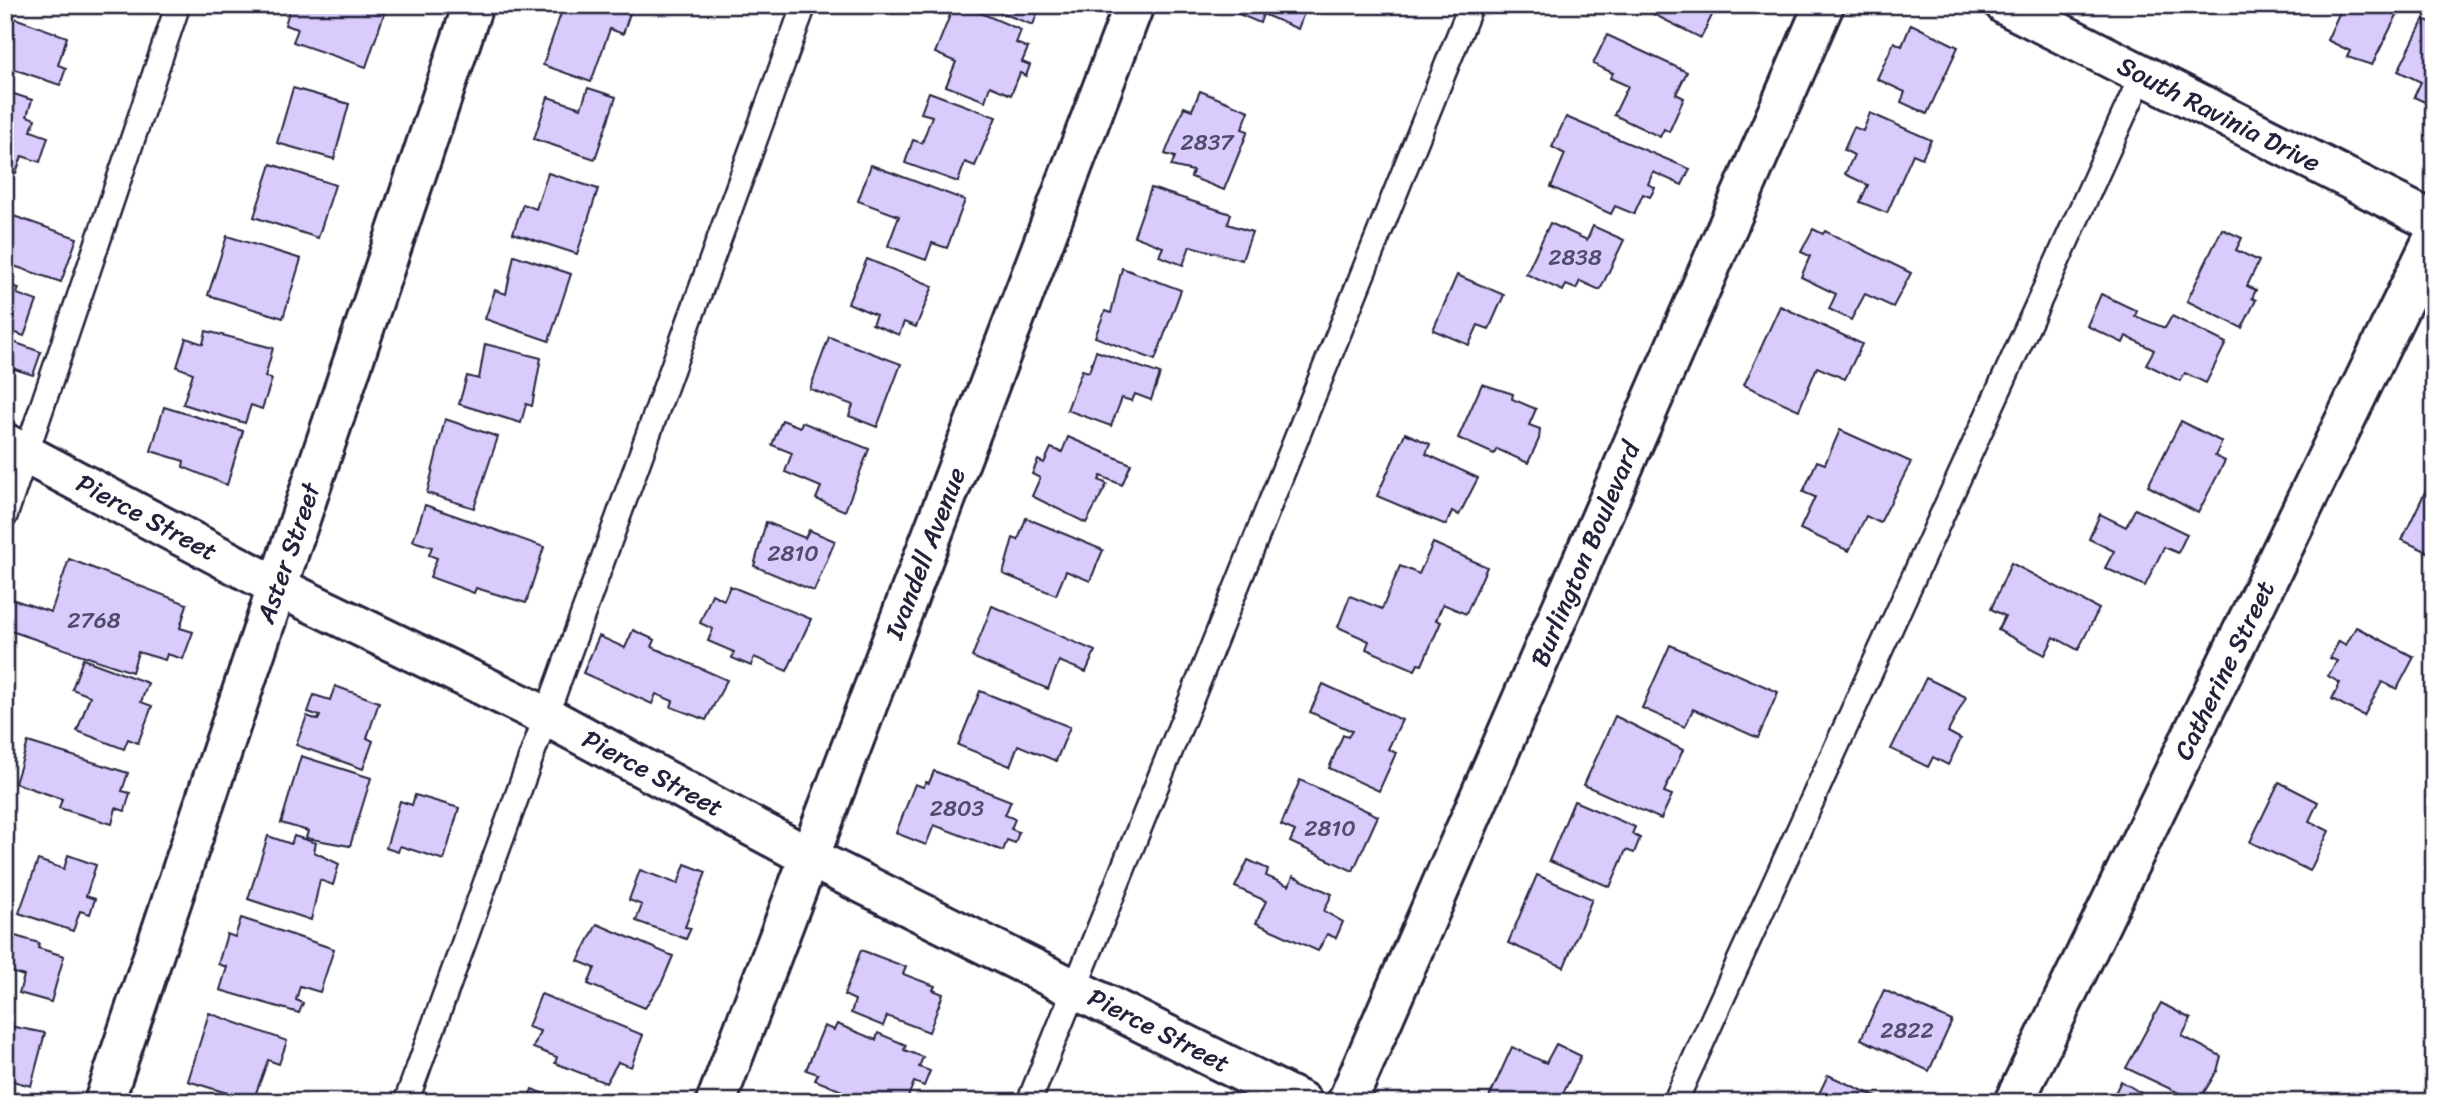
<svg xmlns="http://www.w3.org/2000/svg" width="2439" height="1107" font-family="Sriracha,sans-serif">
<rect width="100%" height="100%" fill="#fff"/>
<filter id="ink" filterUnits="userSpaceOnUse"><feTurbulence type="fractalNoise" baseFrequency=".0143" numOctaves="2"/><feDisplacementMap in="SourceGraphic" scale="14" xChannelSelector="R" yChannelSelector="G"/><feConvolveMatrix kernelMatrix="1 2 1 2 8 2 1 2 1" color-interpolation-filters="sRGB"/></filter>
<g filter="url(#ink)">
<g fill="#dacbfd" stroke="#22223b" stroke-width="2">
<path d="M291 5H369L385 11 366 67 293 42 298 29 285 25Z"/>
<path d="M564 5 632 7 623 34 610 29 591 82 543 65Z"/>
<path d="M954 5H962L1021 30 1016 43 1028 48 1022 62 1030 65 1026 76 1020 73 1011 95 990 86 985 101 946 86 956 62 935 53Z"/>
<path d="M981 5H1040L1033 25Z"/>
<path d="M1223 5H1307L1298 29 1263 14 1260 23 1222 7Z"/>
<path d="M1650 5H1717L1701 38 1647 11Z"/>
<path d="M2258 5H2279L2275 13Z"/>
<path d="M2343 5H2395L2400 9 2372 65 2347 57 2350 51 2327 40Z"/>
<path d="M9 16 67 37 58 65 66 68 60 85 5 66V28Z"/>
<path d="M2424 19 2434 24 2433 106 2414 97 2421 82 2398 71Z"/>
<path d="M1911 24 1958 47 1927 114 1901 102 1905 92 1877 79 1894 42 1902 46Z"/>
<path d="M1607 35 1687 72 1676 94 1684 98 1669 132 1664 129 1660 137 1614 115 1628 86 1610 78 1613 73 1593 64Z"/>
<path d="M293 88 349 104 334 159 277 143Z"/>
<path d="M588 88 616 97 595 159 534 139 548 97 581 108Z"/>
<path d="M5 91 32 100 27 116 35 119 31 131 48 137 40 162 22 156 16 173 5 169Z"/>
<path d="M1200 91 1249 111 1242 129 1248 131 1224 190 1191 177 1193 171 1171 166 1175 157 1165 154 1184 107 1192 110Z"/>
<path d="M929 92 996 117 975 166 965 162 958 182 905 163 913 140 922 143 932 116 921 113Z"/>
<path d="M1870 113 1931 140 1922 158 1913 154 1887 213 1860 202 1868 185 1845 174 1854 155 1844 150 1854 127 1863 131Z"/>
<path d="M1566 117 1690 169 1682 185 1653 172 1648 184 1655 188 1650 197 1643 194 1634 214 1615 206 1611 214 1551 187 1565 154 1552 147Z"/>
<path d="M271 164 335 185 318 238 254 217Z"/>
<path d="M871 165 965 200 947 248 932 243 926 260 888 246 899 216 858 201Z"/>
<path d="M548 173 598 189 577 254 513 233 523 204 536 209Z"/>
<path d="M1151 188 1231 214 1228 224 1252 232 1242 260 1190 246 1183 265 1159 256 1163 247 1134 236Z"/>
<path d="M5 213 77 238 61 282 5 263Z"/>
<path d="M1550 223 1587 240 1593 226 1624 240 1600 290 1580 281 1576 289 1566 285 1563 291 1526 274Z"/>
<path d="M1813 229 1823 234 1825 231 1911 273 1893 307 1865 294 1851 320 1829 309 1836 294 1801 277 1810 256 1801 252Z"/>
<path d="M2222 229 2242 238 2236 250 2259 261 2247 286 2256 290 2252 298 2256 300 2242 328 2187 301Z"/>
<path d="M227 236 301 259 283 318 208 295Z"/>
<path d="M514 255 571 274 549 341 485 319 495 290 506 294Z"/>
<path d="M867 259 933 286 916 327 904 322 899 335 872 324 876 315 848 303Z"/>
<path d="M1122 268 1181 290 1155 360 1095 337 1105 311 1111 313Z"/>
<path d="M5 275 13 278 10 286 19 288 17 294 37 301 24 336 5 329Z"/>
<path d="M1457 275 1504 295 1489 329 1478 325 1469 345 1433 330Z"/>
<path d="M2101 294 2137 311 2135 316 2165 328 2172 316 2226 343 2206 383 2185 373 2180 381 2146 364 2154 350 2126 336 2123 343 2087 326Z"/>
<path d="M1780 306 1862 344 1845 379 1817 367 1799 410 1744 385Z"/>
<path d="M206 331 273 348 265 377 272 379 262 409 251 405 245 423 183 404 193 373 177 367 186 338 203 344Z"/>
<path d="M829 337 901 364 877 427 849 416 853 405 810 389Z"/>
<path d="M5 339 41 352 33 375 5 366Z"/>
<path d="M485 344 541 358 532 406 526 404 521 423 459 404 467 376 479 379Z"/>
<path d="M1096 351 1160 374 1151 400 1135 394 1132 401 1122 398 1111 426 1067 410 1082 370 1089 372Z"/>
<path d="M1482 384 1513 394 1512 399 1536 409 1529 425 1540 429 1539 439 1528 463 1497 449 1494 454 1458 438Z"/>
<path d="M164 407 243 431 227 485 183 467 184 461 151 451Z"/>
<path d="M445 419 498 437 474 508 427 493Z"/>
<path d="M782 420 800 427 802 422 869 449 845 511 816 499 821 487 785 472 792 453 772 445Z"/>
<path d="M2181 421 2222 442 2215 456 2225 461 2198 513 2148 486Z"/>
<path d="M1840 430 1911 462 1880 523 1866 516 1849 551 1800 529 1815 497 1803 492 1817 461 1825 464Z"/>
<path d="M1405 433 1430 444 1426 454 1478 478 1459 515 1452 511 1446 525 1377 496Z"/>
<path d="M1068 437 1131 464 1122 485 1101 476 1099 480 1107 484 1086 523 1032 496 1040 478 1032 474 1038 460 1044 463 1051 448 1062 452Z"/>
<path d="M2434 473V555L2402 540Z"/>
<path d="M425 505 544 547 526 603 476 588 474 593 430 577 437 558 429 555 432 547 413 541Z"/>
<path d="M2135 509 2187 534 2178 553 2164 547 2145 586 2105 568 2114 551 2089 539 2100 514 2126 527Z"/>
<path d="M1026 518 1103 550 1090 581 1066 571 1056 595 1003 574 1013 538 1018 540Z"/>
<path d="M766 522 805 538 809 530 835 541 814 591 754 566Z"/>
<path d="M1433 543 1487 567 1466 614 1443 604 1436 620 1441 622 1422 665 1418 664 1415 670 1366 649 1369 641 1338 627 1350 596 1382 609 1400 566 1419 574Z"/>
<path d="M69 559 187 604 180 628 193 632 183 659 167 654 165 660 138 652 132 672 5 629V597L51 612Z"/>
<path d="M2011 563 2099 609 2078 650 2054 637 2045 655 1998 630 2005 616 1991 609Z"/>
<path d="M730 586 811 619 787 671 754 657 751 666 732 658 734 652 708 641 713 629 700 623 712 594 724 600Z"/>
<path d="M992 606 1095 651 1086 672 1059 661 1048 689 972 657Z"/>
<path d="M2356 627 2414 657 2397 689 2382 682 2364 716 2332 699 2340 683 2328 676 2337 661 2330 658 2339 641 2346 645Z"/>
<path d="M633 630 655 640 652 647 727 680 706 720 671 707 673 701 656 694 652 704 583 673 599 636 625 648Z"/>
<path d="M1670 645 1778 692 1758 738 1693 709 1685 727 1642 708Z"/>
<path d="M83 659 148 683 141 702 152 706 138 743 128 739 124 749 77 731 90 696 72 689Z"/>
<path d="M1926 678 1966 697 1948 732 1961 739 1948 765 1933 757 1928 767 1891 749Z"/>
<path d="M1323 684 1402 720 1388 749 1396 753 1379 791 1329 768 1343 735 1348 737 1352 731 1310 712Z"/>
<path d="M335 686 379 702 367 738 373 741 363 769 296 745 307 716 318 720 320 716 308 712 314 695 330 700Z"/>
<path d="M980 691 1070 727 1056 761 1018 745 1010 766 958 745Z"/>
<path d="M1615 716 1683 750 1664 792 1672 795 1661 819 1584 785Z"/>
<path d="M28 742 128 773 122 791 130 793 125 811 116 808 112 824 59 808 62 799 15 783Z"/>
<path d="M301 756 371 778 350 846 306 838 308 831 281 823Z"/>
<path d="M934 771 1011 801 1005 815 1015 819 1011 829 1019 832 1015 843 1007 840 1003 851 934 825 926 845 896 833 915 784 923 787 926 782 929 783Z"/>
<path d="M1300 780 1378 816 1353 871 1290 842 1295 831 1281 825Z"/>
<path d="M2279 782 2318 802 2309 821 2329 831 2310 871 2250 842Z"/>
<path d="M415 795 459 808 444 860 400 846 398 852 386 848 400 801 412 805Z"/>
<path d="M1574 801 1635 827 1632 834 1640 838 1634 853 1626 850 1610 887 1549 861Z"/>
<path d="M268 836 291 844 294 836 316 843 314 852 339 864 333 885 320 880 311 920 248 899Z"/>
<path d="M68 855 96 865 86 896 95 899 90 914 80 911 73 931 19 913 38 860 64 869Z"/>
<path d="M1248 860 1268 869 1266 876 1289 886 1293 876 1332 894 1324 911 1343 922 1336 938 1327 934 1318 951 1256 923 1266 901 1235 887Z"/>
<path d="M685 864 706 872 685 927 691 928 686 939 636 921 642 905 629 900 640 870 678 884Z"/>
<path d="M1537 875 1592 899 1564 967 1508 943Z"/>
<path d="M241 918 334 949 320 992 300 986 296 1000 303 1003 299 1013 220 990 227 967 218 964 227 934 235 937Z"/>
<path d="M597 924 673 956 662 982 645 1008 588 984 595 968 578 961Z"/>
<path d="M5 933 39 943 38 948 64 956 51 1002 19 993 24 976 5 970Z"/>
<path d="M861 950 906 967 903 974 935 986 933 990 943 994 929 1032 887 1016 883 1026 851 1013 855 1000 844 995Z"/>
<path d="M1884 990 1952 1021 1929 1071 1861 1039Z"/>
<path d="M541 994 643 1035 631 1067 618 1062 606 1083 555 1063 557 1057 533 1048 540 1031 528 1027Z"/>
<path d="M2161 1003 2191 1019 2182 1036 2221 1056 2217 1071 2198 1102 2126 1068Z"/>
<path d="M209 1013 287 1041 279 1064 268 1060 253 1101 188 1081Z"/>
<path d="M837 1024 876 1040 878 1033 906 1045 904 1050 923 1057 919 1067 930 1071 924 1086 914 1082 906 1102H871L861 1098 859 1102 842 1095V1091L815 1080 818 1074 806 1070 824 1026 834 1030Z"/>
<path d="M5 1025 45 1033 31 1086 5 1079Z"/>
<path d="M1556 1044 1581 1056 1559 1102H1487L1512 1047 1546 1063Z"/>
<path d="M1828 1075 1888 1102H1819L1816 1100Z"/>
<path d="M2121 1081 2156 1102H2100L2104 1094 2112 1099Z"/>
<path d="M532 1089 563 1102H527Z"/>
</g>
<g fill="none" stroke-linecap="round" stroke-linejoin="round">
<defs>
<g id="lane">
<path d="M5 516 178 5"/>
<path d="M406 1102 804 5"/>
<path d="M1029 1102 1471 5"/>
<path d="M1675 1102 2142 75"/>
</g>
<g id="street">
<path d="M5 443 276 586 546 716 809 857 1302 1102"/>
<path d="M104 1102 473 5"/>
<path d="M716 1102 1134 5"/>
<path d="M1347 1102 1824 5"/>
<path d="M2014 1102 2434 237"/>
</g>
<path id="secondary" d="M2005 5 2434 222"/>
</defs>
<use href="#lane" stroke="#22223b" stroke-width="28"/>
<use href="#street" stroke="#22223b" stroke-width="44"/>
<use href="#secondary" stroke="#22223b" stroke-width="44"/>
<use href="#lane" stroke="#fff" stroke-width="23"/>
<use href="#street" stroke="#fff" stroke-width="38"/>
<use href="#secondary" stroke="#fff" stroke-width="38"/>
</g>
</g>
<g text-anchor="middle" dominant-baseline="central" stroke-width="5" stroke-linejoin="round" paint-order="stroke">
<g font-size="23" fill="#504c6c">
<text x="1207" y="142">2837</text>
<text x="1575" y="257">2838</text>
<text x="793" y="553">2810</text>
<text x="94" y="620">2768</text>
<text x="957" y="808">2803</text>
<text x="1330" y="828">2810</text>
<text x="1907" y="1030">2822</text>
</g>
<g font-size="26" fill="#22223b" stroke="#fff">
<text transform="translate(2219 114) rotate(27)">South Ravinia Drive</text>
<text transform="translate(147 517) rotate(28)">Pierce Street</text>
<text transform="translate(288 553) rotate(-71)">Aster Street</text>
<text transform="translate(925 553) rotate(-69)">Ivandell Avenue</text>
<text transform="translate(1585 554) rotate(-67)">Burlington Boulevard</text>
<text transform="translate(2224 670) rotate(-64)">Catherine Street</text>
<text transform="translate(653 773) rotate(28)">Pierce Street</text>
<text transform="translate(1159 1030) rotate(27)">Pierce Street</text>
</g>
</g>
<rect width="2439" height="1107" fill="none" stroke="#fff" stroke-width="28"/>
<rect x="14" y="14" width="2411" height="1079" fill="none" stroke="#22223b" stroke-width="2.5" filter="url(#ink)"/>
</svg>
